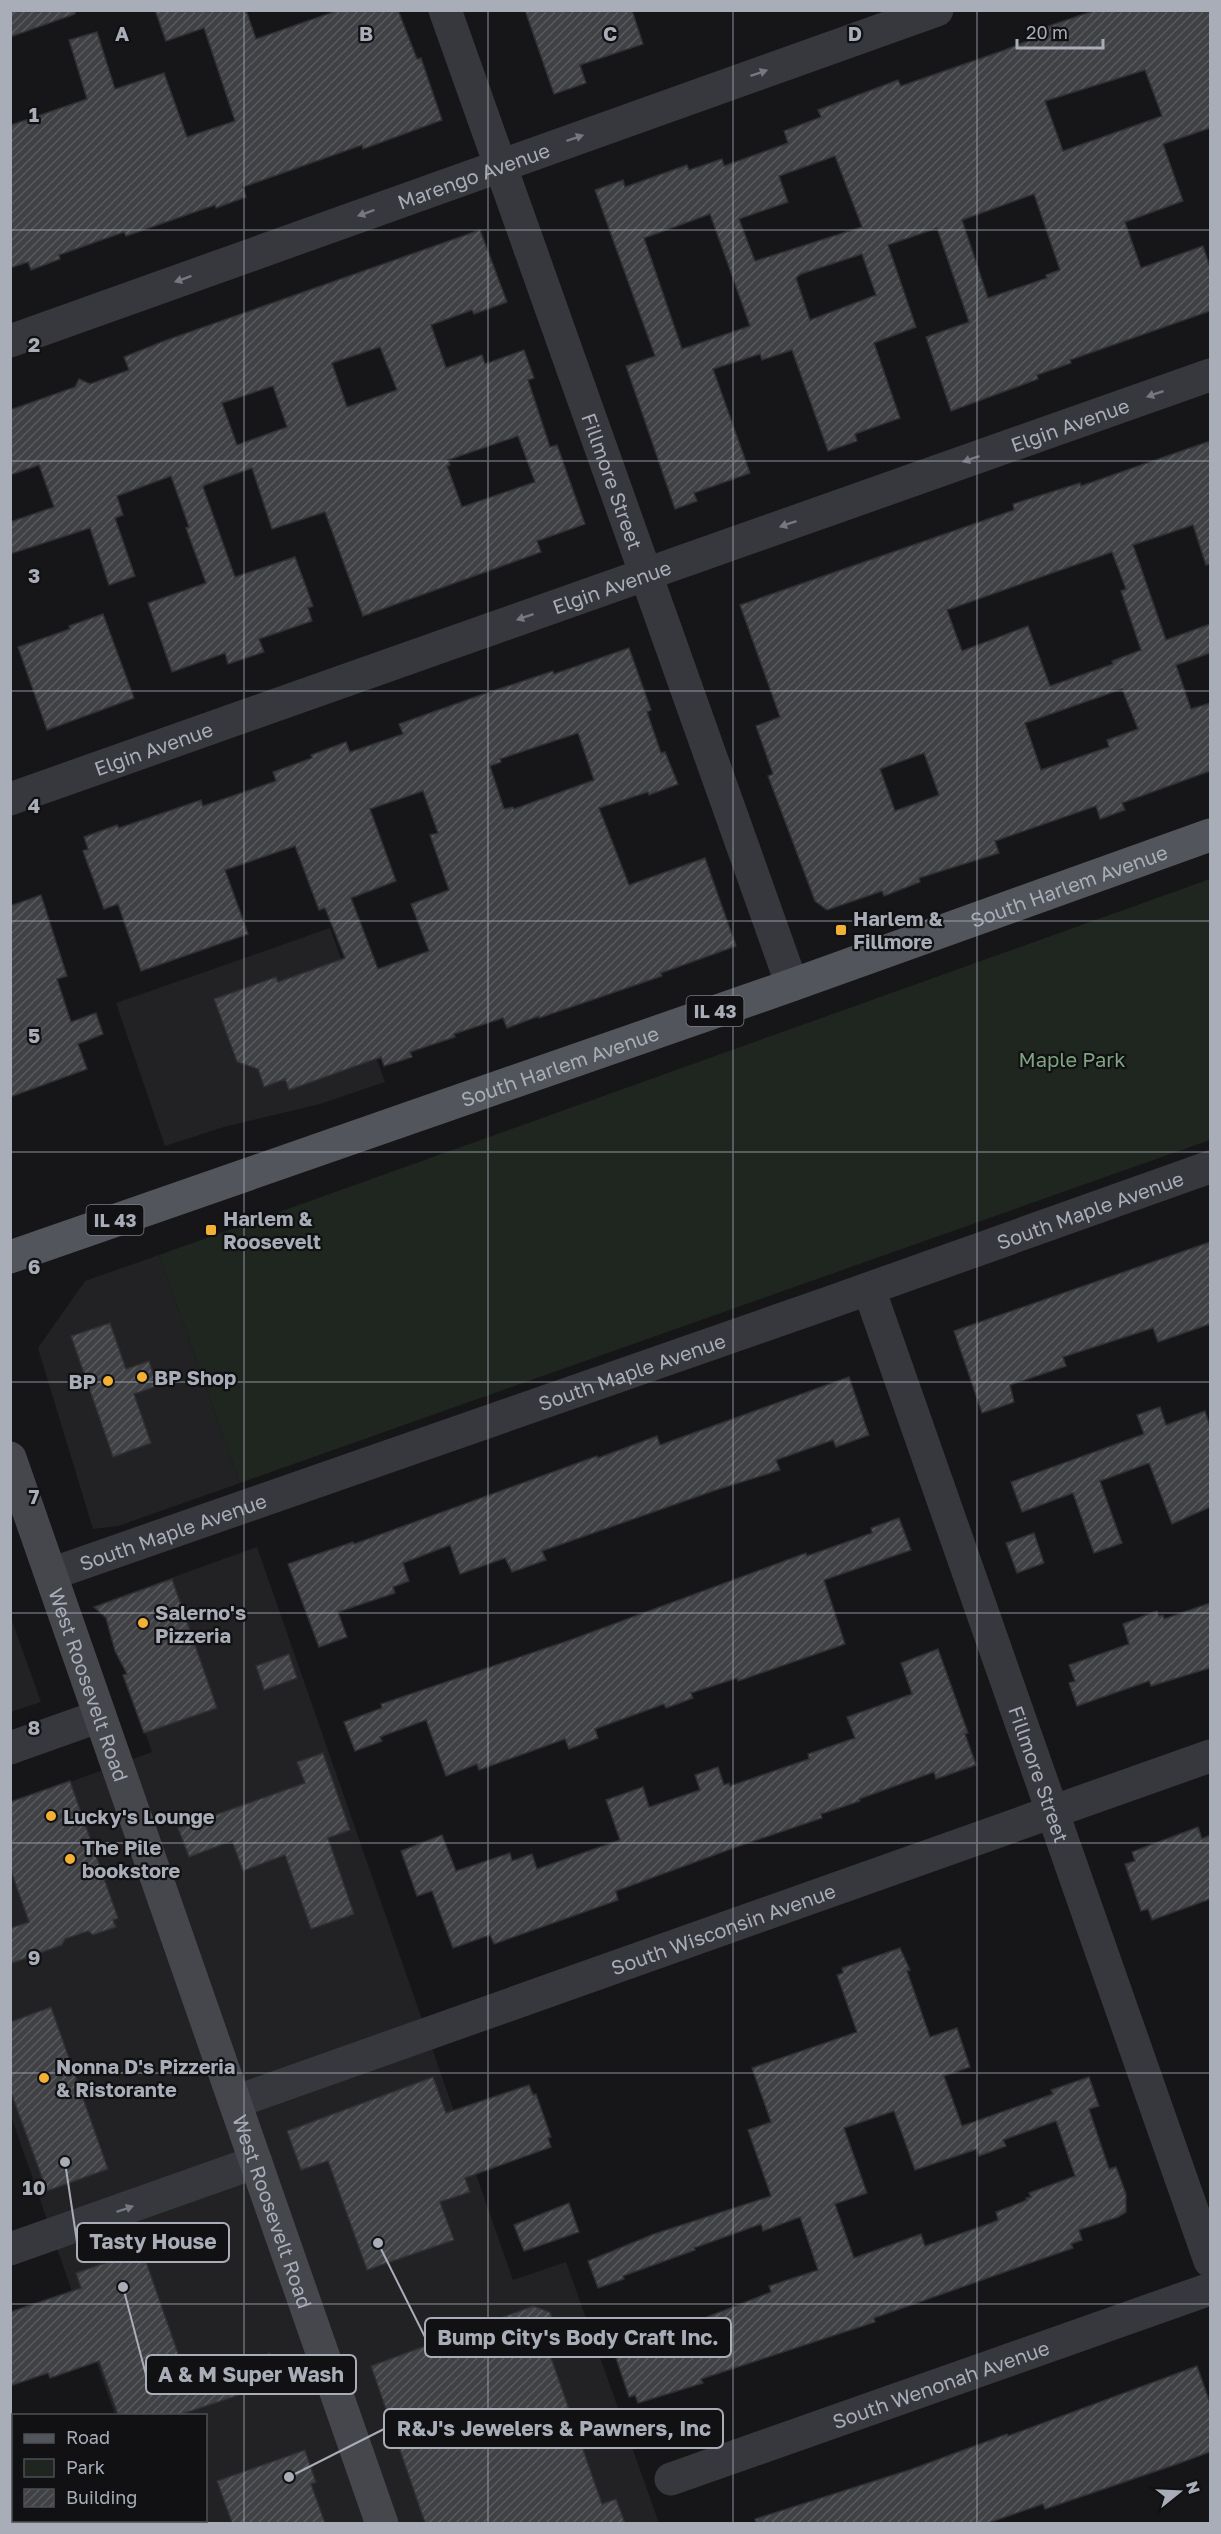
<svg xmlns="http://www.w3.org/2000/svg" width="1221" height="2534" font-family="'Golos Text',sans-serif">
<defs>
<pattern id="building-hatch" width="6" height="6" patternUnits="userSpaceOnUse" patternTransform="scale(1.5)"><rect width="6" height="6" fill="#404145"/><path d="M-1 1l2-2M0 6l6-6M5 7l2-2" fill="none" stroke="#595a5e"/></pattern>
</defs>
<rect width="100%" height="100%" fill="#161618"/>
<g fill="#222225">
<path d="M330 928 385 1082 320 1104 224 1127 165 1146 116 1003Z"/>
<path d="M159 1255 240 1483 118 1526 93 1529 38 1348 85 1281Z"/>
<path d="M257 1547 513 2280 566 2262 659 2523H153L152 2521 206 2520V2416L115 2415 11 2116 10 1804 152 1752 102 1603Z"/>
<path d="M10 1615 41 1702 11 1712H10Z"/>
</g>
<path fill="#1e261f" d="M1210 879V1140L240 1483 159 1255Z"/>
<g fill="url(#building-hatch)" stroke="#303034" stroke-width="1.5" fill-rule="evenodd">
<path d="M10 10H75V14L10 37Z"/>
<path d="M155 10H246L256 39 339 10H398L417 59 421 58 442 120 363 149 362 145 243 187 246 197 216 208 215 205 126 236 124 232 59 255 60 259 31 270 28 262 10 268 11 125 87 99 69 40 97 32 115 89 164 73 187 137 235 121 204 28 166 41Z"/>
<path d="M525 10H632L643 44 580 65 586 83 554 94Z"/>
<path d="M1096 10H1210V128L1163 144 1183 201 1125 222 1141 268 1203 246 1210 267V311L1070 360 1071 363 1037 375 1038 379 951 411 926 337 969 322 937 228 888 245 916 327 874 343 900 418 855 434 857 441 828 451 792 350 762 360 760 354 713 369 750 473 694 493 697 501 675 509 626 366 655 356 595 190 623 180 625 187 687 165 689 170 722 159 724 166 788 143 784 131 821 117 818 110 898 80 901 86 1002 51 1030 40 1028 33ZM1145 70 1162 116 1063 151 1045 101ZM835 156 862 227 755 261 739 219 788 202 779 176ZM1034 194 1060 270 1046 275 1047 278 988 298 962 220ZM710 214 750 326 682 349 644 238ZM862 254 876 295 810 320 796 278 801 274Z"/>
<path d="M480 230 507 302 474 314 472 310 431 325 446 368 482 355 485 364 524 350 534 378 528 380 550 447 557 445 585 524 537 541 541 552 363 616 325 512 272 529 252 468 205 485 203 487 235 577 295 557 313 606 308 608 312 621 259 639 264 652 228 664 225 653 172 672 148 603 206 583 186 528 189 527 171 476 117 496 123 515 115 518 135 576 109 585 90 528 10 554V522L54 507 39 465 10 475V410L75 387 79 379 90 384 129 370 124 357 164 341ZM380 347 397 390 347 407 332 363ZM273 386 287 427 237 445 222 403ZM518 436 535 482 462 507 447 466 450 465 448 460Z"/>
<path d="M1210 441V564L1206 565 1193 525 1133 545 1166 640 1210 624V653L1176 665 1191 709 1210 703V771L1122 803 1125 810 1100 819 1096 806 995 841 999 853 919 878 920 882 884 896 882 891 827 910 815 901 768 776 773 774 756 726 780 717 740 605 1014 510 1013 504 1080 483 1081 486ZM1112 552 1126 589 1121 591 1141 650 1112 661 1113 664 1050 686 1028 626 962 651 947 610ZM1122 689 1138 729 1107 740 1109 747 1041 770 1025 723ZM924 753 939 795 895 811 880 769Z"/>
<path d="M103 614 134 698 47 730 18 647 70 629 69 626Z"/>
<path d="M629 648 651 710 647 712 661 753 665 752 678 784 649 795 648 792 599 808 629 885 705 858 736 946 661 973 662 976 539 1018V1016L507 1028 503 1018 454 1034 455 1037 410 1052 412 1057 384 1066 381 1057 289 1090 285 1079 264 1087 258 1069 237 1062 214 999 276 977 278 982 345 958 325 908 319 910 295 846 225 870 248 934 141 971 118 904 104 909 83 851 88 849 84 837 117 825 119 828 201 800 203 806 276 781 273 772 312 758 311 755 346 742 350 752 403 734 399 724 478 696 553 671 554 674ZM578 733 594 780 514 809 513 807 504 809 490 766 501 762 500 759ZM423 791 438 833 430 835 449 890 411 904 429 951 378 969 351 898 396 881 370 809Z"/>
<path d="M41 895 67 976 57 979 71 1022 96 1013 103 1034 78 1044 87 1069 10 1097V906Z"/>
<path d="M1210 1242V1324L1158 1342 1153 1328 1063 1357 1066 1366 1010 1385 1014 1402 982 1413 954 1331Z"/>
<path d="M110 1323 126 1369 149 1361 157 1386 134 1394 151 1443 113 1457 71 1336Z"/>
<path d="M849 1377 869 1435 836 1447 833 1440 776 1460 780 1470 716 1490 542 1551 546 1560 512 1572 505 1558 460 1574 450 1545 403 1563 409 1581 393 1587 395 1593 338 1612 347 1637 319 1647 288 1564 353 1542 354 1544 597 1456 598 1458 657 1436 660 1445Z"/>
<path d="M1160 1407 1166 1425 1205 1411 1210 1426V1507L1172 1524 1149 1463 1100 1481 1122 1543 1094 1553 1073 1493 1022 1512 1011 1482 1144 1434 1137 1415Z"/>
<path d="M899 1518 911 1550 824 1580 845 1644 738 1681 737 1678 691 1693 693 1698 666 1708 664 1704 595 1729 598 1738 569 1749 565 1739 479 1770 477 1764 446 1776 426 1720 380 1737 382 1741 355 1751 344 1722 382 1708 381 1704 573 1639 806 1553 807 1556 872 1533 871 1528Z"/>
<path d="M1034 1533 1044 1563 1017 1573 1006 1543Z"/>
<path d="M172 1579 217 1708 144 1733 123 1675 127 1674 115 1651 106 1618 94 1607Z"/>
<path d="M1210 1603V1668L1151 1686 1149 1681 1077 1706 1069 1683 1075 1681 1069 1665 1129 1644 1123 1624 1157 1611 1159 1616 1163 1615 1164 1619Z"/>
<path d="M938 1649 968 1733 965 1734 976 1765 936 1779 934 1772 859 1799 860 1801 821 1814 822 1818 739 1846 616 1891 618 1900 494 1944 490 1935 453 1948 432 1891 417 1896 401 1851 442 1835 456 1871 510 1853 512 1861 532 1854 537 1869 620 1840 606 1800 643 1787 649 1807 700 1790 695 1775 718 1767 724 1785 729 1783 730 1786 809 1759 808 1754 855 1738 847 1717 912 1694 901 1663Z"/>
<path d="M289 1654 297 1678 264 1690 256 1666Z"/>
<path d="M323 1753 350 1830 328 1838 354 1914 311 1929 285 1855 243 1871 232 1841 189 1857 178 1828 305 1783 297 1762Z"/>
<path d="M70 1781 118 1918 113 1920 116 1927 93 1935 88 1931 65 1939 62 1945 10 1964V1928L29 1922 10 1868V1802Z"/>
<path d="M1198 1827 1202 1839 1210 1835V1899L1152 1920 1148 1909 1141 1911 1125 1864 1135 1861 1132 1852Z"/>
<path d="M900 1948 910 1970 907 1971 930 2037 957 2028 970 2067 944 2076 962 2126 1053 2094 1051 2090 1089 2077 1099 2106 1089 2109 1109 2169 1116 2167 1126 2194V2212L1118 2217 1079 2230 1082 2240 1071 2244 1073 2248 874 2318 875 2322 701 2379 703 2383 638 2403 635 2395 629 2397 614 2352 644 2341 646 2344 708 2321 707 2317 771 2292 769 2286 818 2270 800 2217 763 2231 761 2224 694 2248 695 2250 623 2276 624 2279 598 2288 588 2261 654 2234 771 2196 748 2130 771 2122 752 2068 857 2032 837 1975 843 1973 842 1968ZM894 2111 915 2170 977 2149 979 2156 1006 2146 1003 2140 1056 2121 1075 2176 1029 2193 1031 2197 1026 2198 1027 2200 996 2212 998 2220 991 2223 925 2246 921 2234 854 2258 835 2204 867 2193 844 2128Z"/>
<path d="M51 2007 108 2169 47 2191 10 2090V2022Z"/>
<path d="M433 2077 446 2113 529 2085 533 2095 536 2094 551 2137 548 2138 551 2147 465 2178 470 2192 440 2202 454 2240 367 2270 328 2161 301 2170 287 2131Z"/>
<path d="M569 2203 579 2232 524 2251 514 2225Z"/>
<path d="M142 2250 188 2382 270 2353 281 2385 256 2394 251 2391 179 2415H118L99 2361 50 2378 48 2373 10 2386V2312L81 2288 76 2273Z"/>
<path d="M533 2306 550 2312 560 2339 546 2343 602 2504 616 2499 625 2523H425L371 2366Z"/>
<path d="M1197 2366 1210 2403V2452L1177 2464 1045 2509 1043 2504 988 2523H756L755 2519 912 2469 1007 2434 1008 2436Z"/>
<path d="M305 2450 316 2482 311 2484 325 2523H232L217 2481Z"/>
</g>
<g fill="none" stroke-linecap="round" stroke-linejoin="round">
<g stroke="#37383d" stroke-width="33">
<path id="s1" d="M445 10 792 985"/>
<path id="s2" d="M10 341 937 10"/>
<path id="s3" d="M10 799 1210 375"/>
<path id="s4" d="M869 1289 1210 2261"/>
<path id="s5" d="M51 1574 831 1302 1210 1167"/>
<path d="M10 1748 100 1716"/>
<path id="s6" d="M235 2102 1210 1756"/>
<path d="M10 2249 256 2162"/>
<path id="s7" d="M671 2479 1210 2289"/>
</g>
<path stroke="#45474d" stroke-width="33" id="s8" d="M10 1458 382 2524"/>
<path stroke="#53555c" stroke-width="33" id="s9" d="M10 1257 792 985 1210 835"/>
</g>
<defs><path id="oneway-solid" d="M-6-.8H1V-3.2L6.5 0L1 3.2V.8H-6Z" transform="scale(1.5)"/></defs>
<g fill="#757881">
<use href="#oneway-solid" transform="translate(759 73) rotate(-19)"/>
<use href="#oneway-solid" transform="translate(575 138) rotate(-19)"/>
<use href="#oneway-solid" transform="translate(366 213) rotate(160)"/>
<use href="#oneway-solid" transform="translate(183 279) rotate(160)"/>
<use href="#oneway-solid" transform="translate(1155 394) rotate(161)"/>
<use href="#oneway-solid" transform="translate(971 459) rotate(161)"/>
<use href="#oneway-solid" transform="translate(788 524) rotate(161)"/>
<use href="#oneway-solid" transform="translate(525 617) rotate(161)"/>
<use href="#oneway-solid" transform="translate(125 2209) rotate(-19)"/>
</g>
<path fill="none" stroke="#a8adb8" stroke-width="1.5" stroke-opacity="0.55" d="M244 10V2524M488 10V2524M733 10V2524M977 10V2524M10 230H1210M10 461H1210M10 691H1210M10 921H1210M10 1152H1210M10 1382H1210M10 1613H1210M10 1843H1210M10 2073H1210M10 2304H1210"/>
<g fill="#f2b134" stroke="#111113" stroke-width="2">
<rect x="835" y="924" width="12" height="12" rx="3"/>
<rect x="205" y="1224" width="12" height="12" rx="3"/>
<circle cx="142" cy="1377" r="6"/>
<circle cx="108" cy="1381" r="6"/>
<circle cx="143" cy="1623" r="6"/>
<circle cx="51" cy="1816" r="6"/>
<circle cx="70" cy="1859" r="6"/>
<circle cx="44" cy="2078" r="6"/>
</g>
<g text-anchor="middle" dominant-baseline="central" stroke-width="4.5" stroke-linejoin="round" paint-order="stroke">
<g fill="#111113" stroke="#7b7e86" stroke-width="1.5">
<rect x="686.5" y="996" width="57" height="30" rx="4.5"/>
<rect x="86.5" y="1205" width="57" height="30" rx="4.5"/>
</g>
<g font-size="18" font-weight="bold" fill="#a8adb8">
<text x="715" y="1011">IL 43</text>
<text x="115" y="1220">IL 43</text>
</g>
<g font-size="20" fill="#a8adb8" stroke="#111113">
<text stroke="none"><textPath href="#s2" startOffset="492">Marengo Avenue</textPath></text>
<text stroke="none"><textPath href="#s3" startOffset="1124">Elgin Avenue</textPath></text>
<text stroke="none"><textPath href="#s1" startOffset="500">Fillmore Street</textPath></text>
<text stroke="none"><textPath href="#s3" startOffset="638">Elgin Avenue</textPath></text>
<text stroke="none"><textPath href="#s3" startOffset="152">Elgin Avenue</textPath></text>
<text stroke="none"><textPath href="#s9" startOffset="1122">South Harlem Avenue</textPath></text>
<text stroke="none"><textPath href="#s9" startOffset="582">South Harlem Avenue</textPath></text>
<text stroke="none"><textPath href="#s5" startOffset="1101">South Maple Avenue</textPath></text>
<text stroke="none"><textPath href="#s5" startOffset="615">South Maple Avenue</textPath></text>
<text stroke="none"><textPath href="#s5" startOffset="129">South Maple Avenue</textPath></text>
<text stroke="none"><textPath href="#s8" startOffset="240">West Roosevelt Road</textPath></text>
<text stroke="none"><textPath href="#s4" startOffset="514">Fillmore Street</textPath></text>
<text stroke="none"><textPath href="#s6" startOffset="518">South Wisconsin Avenue</textPath></text>
<text stroke="none"><textPath href="#s8" startOffset="798">West Roosevelt Road</textPath></text>
<text stroke="none"><textPath href="#s7" startOffset="286">South Wenonah Avenue</textPath></text>
</g>
<g font-size="20" font-weight="bold" fill="#a8adb8" stroke="#111113" text-anchor="start">
<text x="853" y="918">Harlem &amp;<tspan x="853" dy="23">Fillmore</tspan></text>
<text x="223" y="1218">Harlem &amp;<tspan x="223" dy="23">Roosevelt</tspan></text>
<text x="154" y="1377">BP Shop</text>
<text x="96" y="1381" text-anchor="end">BP</text>
<text x="155" y="1612">Salerno's<tspan x="155" dy="23">Pizzeria</tspan></text>
<text x="63" y="1816">Lucky's Lounge</text>
<text x="82" y="1847">The Pile<tspan x="82" dy="23">bookstore</tspan></text>
<text x="56" y="2066">Nonna D's Pizzeria<tspan x="56" dy="23">&amp; Ristorante</tspan></text>
</g>
<g font-size="20" fill="#7fa381" stroke="#111113">
<text x="1072" y="1059">Maple Park</text>
</g>
</g>
<g font-size="20" text-anchor="middle" font-weight="bold" fill="#a8adb8" stroke="#111113" stroke-width="4.5" stroke-linejoin="round" paint-order="stroke">
<text x="122" y="41">A</text>
<text x="366" y="41">B</text>
<text x="610" y="41">C</text>
<text x="855" y="41">D</text>
<text x="34" y="122">1</text>
<text x="34" y="352">2</text>
<text x="34" y="583">3</text>
<text x="34" y="813">4</text>
<text x="34" y="1043">5</text>
<text x="34" y="1274">6</text>
<text x="34" y="1504">7</text>
<text x="34" y="1735">8</text>
<text x="34" y="1965">9</text>
<text x="34" y="2195">10</text>
</g>
<path fill="none" stroke="#a8adb8" stroke-width="2" d="M65 2162L77 2242M378 2243L425 2337M123 2287L146 2375M289 2477L384 2429"/>
<g fill="#a8adb8" stroke="#111113" stroke-width="2">
<circle cx="65" cy="2162" r="6"/>
<circle cx="378" cy="2243" r="6"/>
<circle cx="123" cy="2287" r="6"/>
<circle cx="289" cy="2477" r="6"/>
</g>
<g fill="#111113" stroke="#a8adb8" stroke-width="2">
<rect x="77" y="2223" width="152" height="39" rx="6"/>
<rect x="425" y="2318" width="306" height="39" rx="6"/>
<rect x="146" y="2355" width="210" height="39" rx="6"/>
<rect x="384" y="2409" width="339" height="39" rx="6"/>
</g>
<g font-size="21" text-anchor="middle" font-weight="bold" fill="#a8adb8">
<text x="153" y="2249">Tasty House</text>
<text x="578" y="2345">Bump City's Body Craft Inc.</text>
<text x="251" y="2382">A &amp; M Super Wash</text>
<text x="554" y="2436">R&amp;J's Jewelers &amp; Pawners, Inc</text>
</g>
<rect width="1221" height="2534" fill="none" stroke="#a8adb8" stroke-width="24"/>
<rect x="12" y="2414" width="195" height="108" fill="#111113" stroke="#4d4f55" stroke-width="1.5"/>
<rect x="24" y="2434" width="30" height="9" fill="#53555c" stroke="#4d4f55" stroke-width="1.5"/>
<text x="66" y="2444" font-size="18" fill="#a8adb8">Road</text>
<rect x="24" y="2459" width="30" height="18" fill="#1e261f" stroke="#4d4f55" stroke-width="1.5"/>
<text x="66" y="2474" font-size="18" fill="#a8adb8">Park</text>
<rect x="24" y="2489" width="30" height="18" fill="url(#building-hatch)" stroke="#4d4f55" stroke-width="1.5"/>
<text x="66" y="2504" font-size="18" fill="#a8adb8">Building</text>
<g transform="translate(1179 2492) rotate(72)" stroke="#111113" stroke-width="4.5" paint-order="stroke">
<path d="M0-4.5L10 22L0 15L-10 22Z" fill="#a8adb8"/>
<text y="-9" font-size="16" font-weight="bold" text-anchor="middle" fill="#a8adb8">N</text>
</g>
<path d="M1017 39v9h86v-9" fill="none" stroke="#a8adb8" stroke-width="3"/>
<text x="1026" y="39" font-size="18" fill="#a8adb8" stroke="#111113" stroke-width="4.5" paint-order="stroke">20 m</text>
</svg>
